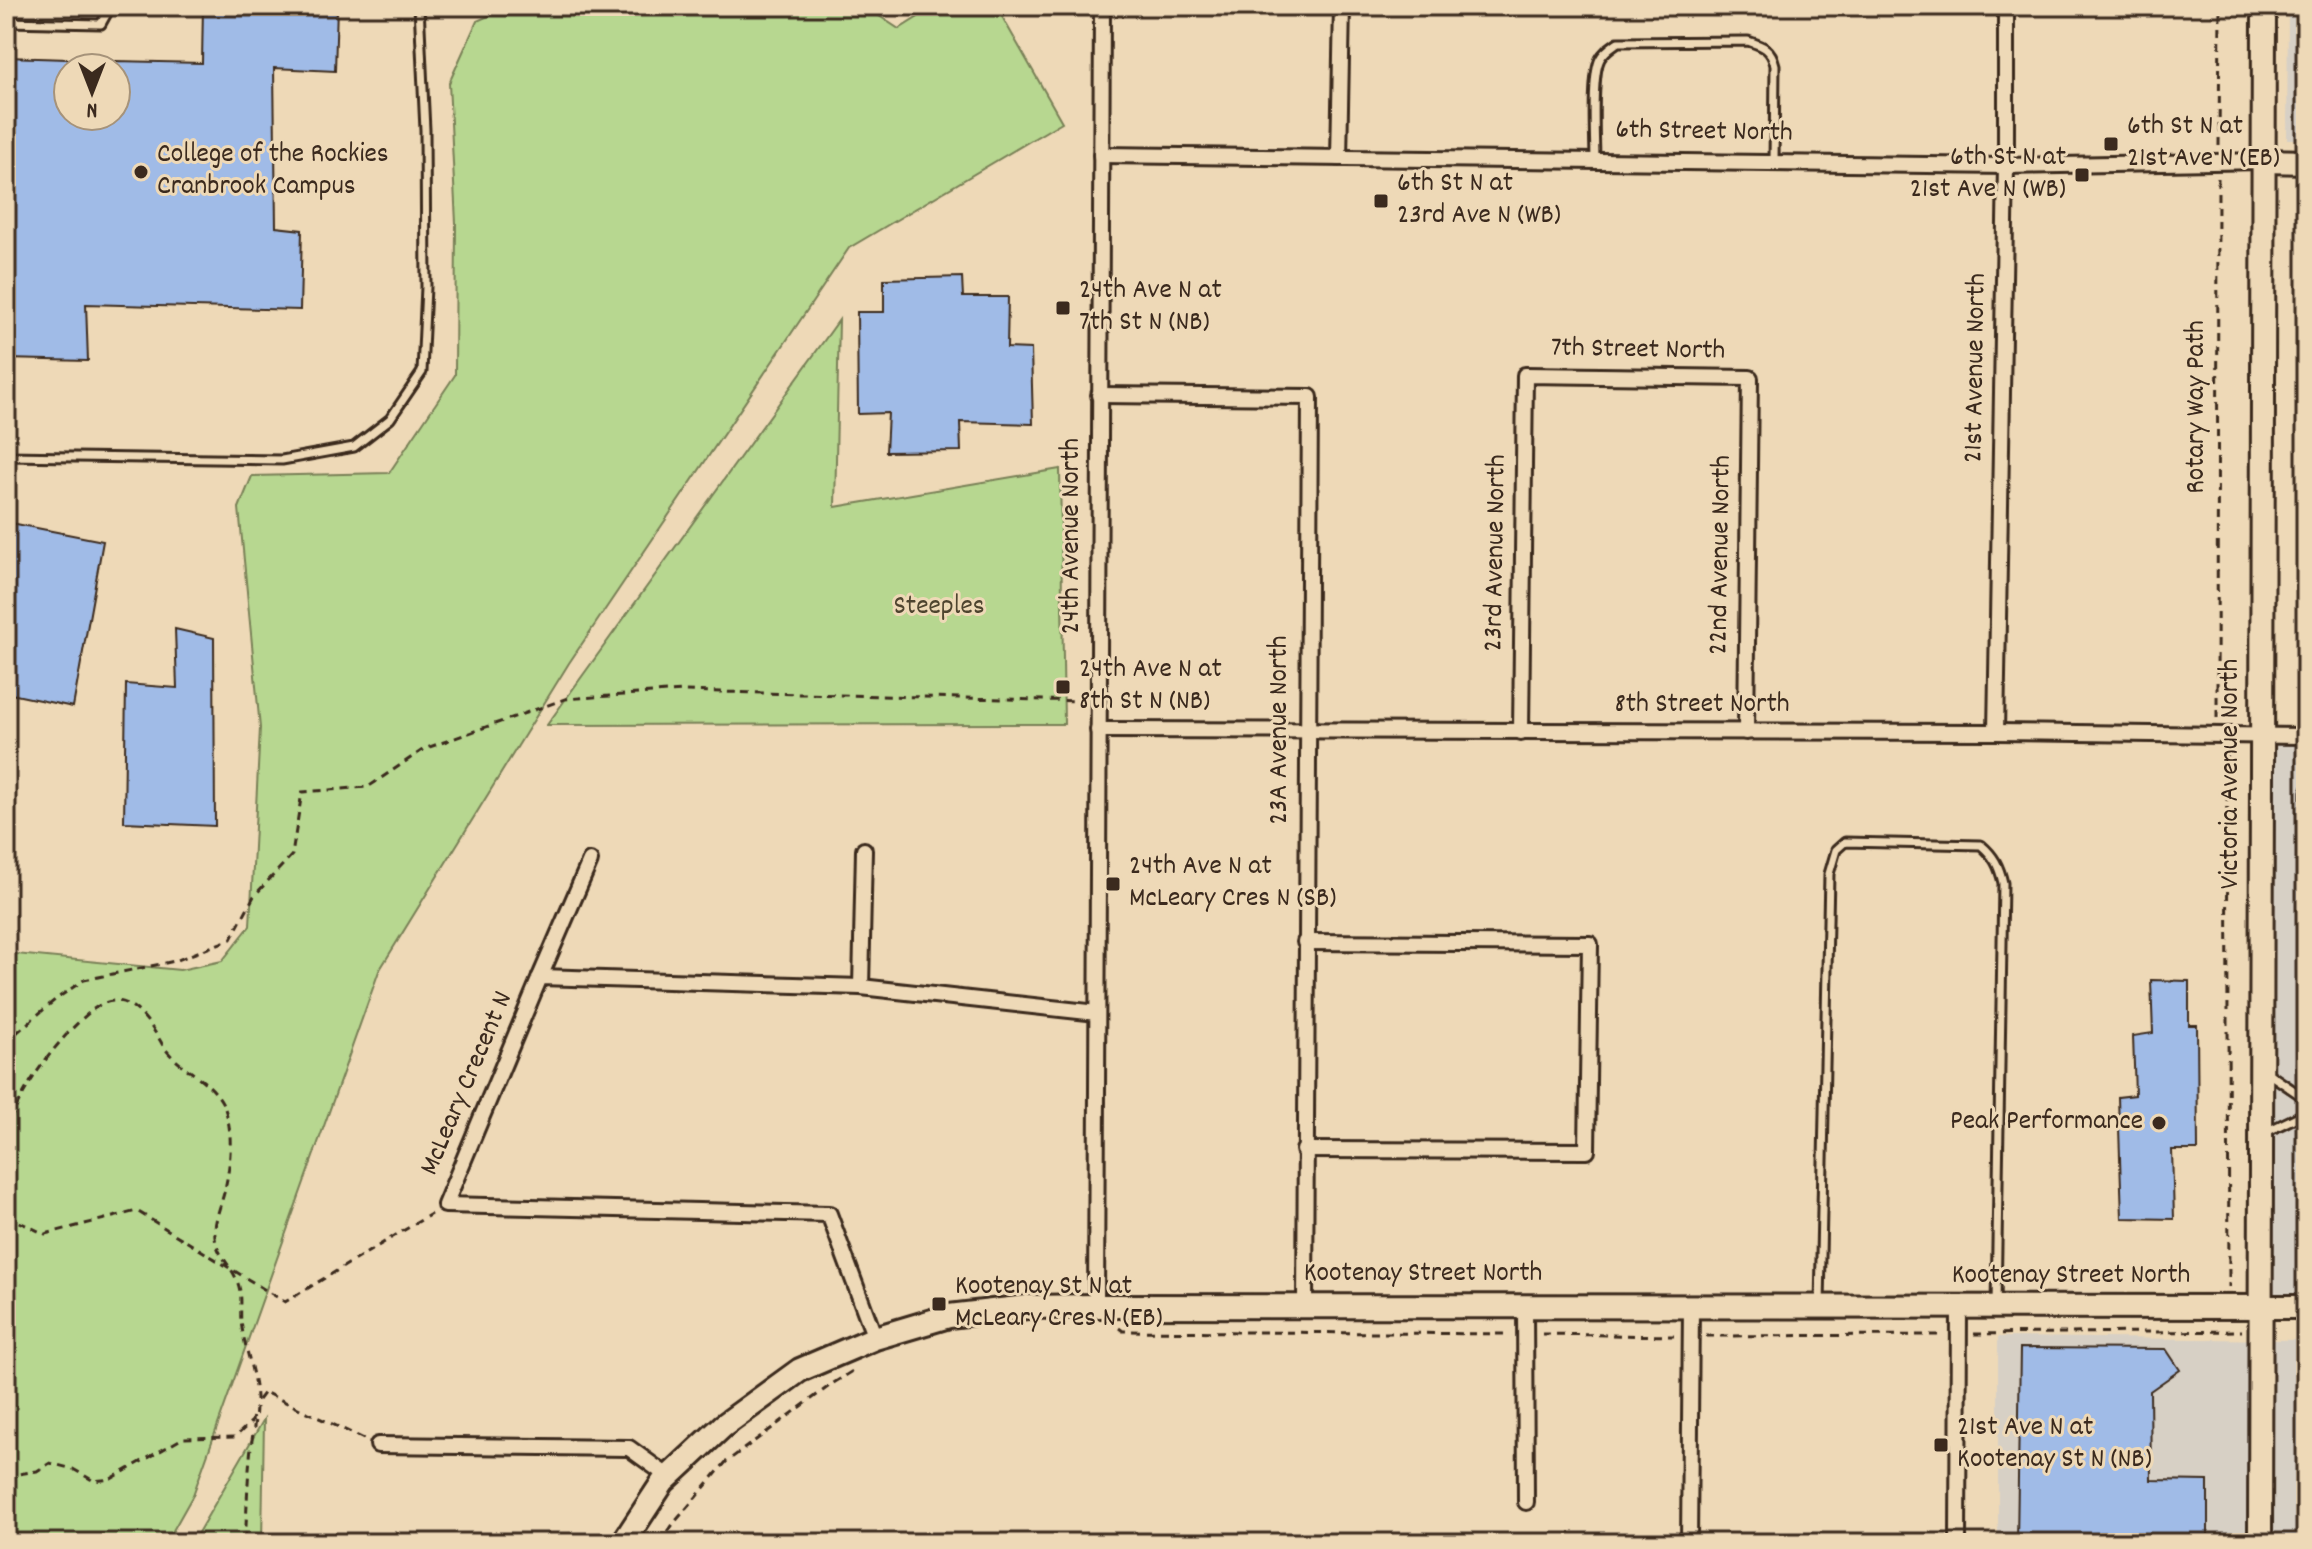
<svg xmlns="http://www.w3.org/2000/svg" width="2312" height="1549" font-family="Dekko,sans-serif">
<rect width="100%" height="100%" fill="#eed9b7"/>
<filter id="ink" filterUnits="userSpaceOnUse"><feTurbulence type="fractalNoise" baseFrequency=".0125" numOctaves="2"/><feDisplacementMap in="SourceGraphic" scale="16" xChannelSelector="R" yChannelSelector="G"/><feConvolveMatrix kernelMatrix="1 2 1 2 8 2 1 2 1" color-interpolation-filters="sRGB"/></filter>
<g filter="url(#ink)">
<g fill="#d7d0c5">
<path d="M2288 6H2306V139H2287Z"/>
<path d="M2253 738H2306V1307H2251Z"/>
<path d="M1998 1337 2306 1340V1543H1998Z"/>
</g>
<g fill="#b7d790" stroke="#798057" stroke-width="2">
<path d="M511 6H864L899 29 918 17 921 6H996L1062 122 849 248 569 663 379 971 193 1495 166 1543H6V953L180 970 222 961 250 926 260 728 239 508 252 476 389 473 455 375 456 223 449 83 477 21Z"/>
<path d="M839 320 835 507 1060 469 1064 724 547 725Z"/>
<path d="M264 1419 262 1543H192Z"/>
</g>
<g fill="#a0bbe7" stroke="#3b2a1e" stroke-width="2">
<path d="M203 6H337L335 71 274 68 276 227 302 230 300 310 86 304 88 361 6 359V57L68 59V116H116V61L202 63Z"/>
<path d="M962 277 963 297H1008L1007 348 1031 349 1033 424 960 422 961 451 886 452 888 413 858 414 857 312H884V279Z"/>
<path d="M6 522 103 541 73 707 6 693Z"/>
<path d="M175 629 214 638 215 826 124 822 126 684 177 688Z"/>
<path d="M2151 980 2189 981V1025H2197L2198 1150H2172L2174 1219 2122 1218 2118 1097 2135 1095 2133 1036 2153 1033Z"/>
<path d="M2020 1348 2166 1349 2180 1370 2150 1391 2151 1480 2208 1481V1543H2017Z"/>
</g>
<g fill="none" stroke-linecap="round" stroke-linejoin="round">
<defs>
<g id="lane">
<path d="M6 22 101 24 111 6"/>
<path d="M1595 162C1595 140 1591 76 1600 59 1604 51 1611 47 1618 42L1748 41C1763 46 1771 48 1775 65L1774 162"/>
<path d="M6 456 282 460 354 447 390 419 422 372 426 287 425 130 419 6"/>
<path d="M2306 791 2303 1063 2306 1066"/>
<path d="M2265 1071 2306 1099"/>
<path d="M2264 1133 2299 1116 2306 1107"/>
<path d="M1820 1305 1829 874 1836 850 1845 842 1981 845C1994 856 1999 866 2003 883L1996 1305"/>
</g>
<g id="street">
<path d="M1101 155 2006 166 2263 161"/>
<path d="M1339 158 1342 6"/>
<path d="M1099 395 1310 397 1305 1305"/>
<path d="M1098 730 1996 732 2306 736"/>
<path d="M1521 732 1525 375 1750 378 1746 732"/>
<path d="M1996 732 2006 166V6"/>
<path d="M540 977 590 861"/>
<path d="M861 987 864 850"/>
<path d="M1304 1150 1587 1151 1590 944 1305 942"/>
<path d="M1525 1305 1526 1502"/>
<path d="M1096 1306 1102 6"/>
<path d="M875 1338 829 1214 445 1205 540 977 861 987 1097 1013"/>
<path d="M378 1445 629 1448 669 1477"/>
<path d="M1689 1543 1691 1307"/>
<path d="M1958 1543 1959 1307"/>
</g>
<g id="secondary">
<path d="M2263 161 2306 162"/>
<path d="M623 1543 663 1482 723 1426 800 1370 875 1338 949 1316 1027 1307 1096 1306 2306 1307"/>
<path d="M2260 1543 2264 6"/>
</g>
</defs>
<use href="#lane" stroke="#3b2a1e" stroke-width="13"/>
<use href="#street" stroke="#3b2a1e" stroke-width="20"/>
<use href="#secondary" stroke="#3b2a1e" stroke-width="28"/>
<g stroke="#3b2a1e" stroke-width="3" stroke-dasharray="8 6" stroke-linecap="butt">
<path d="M2219 146 2220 6"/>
<path d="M2217 718 2218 178"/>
<path d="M2227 751 2229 1287"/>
<path d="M6 1042 56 999 84 980 175 961 231 939 254 896 292 855 302 792 368 787 424 749 565 699 682 691 1084 701"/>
<path d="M6 1134C17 1093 58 1038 91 1011 124 984 146 1017 161 1042 175 1069 211 1077 224 1106 233 1129 231 1160 226 1184 223 1203 211 1223 216 1243 220 1259 236 1269 240 1291 242 1301 240 1311 241 1321 244 1348 257 1377 256 1404 256 1422 251 1440 250 1458 247 1486 247 1515 245 1543"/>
<path d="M6 1216 45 1234 137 1211 285 1302 431 1214"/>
<path d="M1119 1328 1123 1331 1510 1334"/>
<path d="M1542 1334 1674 1336"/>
<path d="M1974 1334 2242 1331"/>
<path d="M1706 1336 1942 1335"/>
<path d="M258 1400 264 1392 364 1439"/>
<path d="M6 1476 37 1471 50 1463 73 1469 94 1481 111 1479 183 1438 235 1437 252 1421 253 1415"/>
<path d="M660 1543 674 1523 726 1462 832 1384 856 1369"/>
</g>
<use href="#lane" stroke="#eed9b7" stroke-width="7"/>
<use href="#street" stroke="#eed9b7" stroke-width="14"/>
<use href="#secondary" stroke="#eed9b7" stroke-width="22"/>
</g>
</g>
<g fill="#3b2a1e" stroke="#eed9b7" stroke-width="3">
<rect x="2103" y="136" width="16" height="16" rx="4"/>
<circle cx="141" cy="172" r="8"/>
<rect x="2074" y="167" width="16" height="16" rx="4"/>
<rect x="1373" y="193" width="16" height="16" rx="4"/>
<rect x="1055" y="300" width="16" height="16" rx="4"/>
<rect x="1055" y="679" width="16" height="16" rx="4"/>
<rect x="1105" y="876" width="16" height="16" rx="4"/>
<circle cx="2159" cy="1123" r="8"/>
<rect x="931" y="1296" width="16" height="16" rx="4"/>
<rect x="1933" y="1437" width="16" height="16" rx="4"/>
</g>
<g text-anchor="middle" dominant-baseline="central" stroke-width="6" stroke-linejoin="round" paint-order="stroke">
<g font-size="28" fill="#3b2a1e" stroke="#eed9b7" text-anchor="start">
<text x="2127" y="128">6th St N at<tspan x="2127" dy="32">21st Ave N (EB)</tspan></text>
<text x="157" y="156">College of the Rockies<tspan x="157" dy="32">Cranbrook Campus</tspan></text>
<text x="2066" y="159" text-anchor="end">6th St N at<tspan x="2066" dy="32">21st Ave N (WB)</tspan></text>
<text x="1397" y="185">6th St N at<tspan x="1397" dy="32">23rd Ave N (WB)</tspan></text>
<text x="1079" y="292">24th Ave N at<tspan x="1079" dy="32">7th St N (NB)</tspan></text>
<text x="1079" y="671">24th Ave N at<tspan x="1079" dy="32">8th St N (NB)</tspan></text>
<text x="1129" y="868">24th Ave N at<tspan x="1129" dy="32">McLeary Cres N (SB)</tspan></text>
<text x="2143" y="1123" text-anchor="end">Peak Performance</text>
<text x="955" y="1288">Kootenay St N at<tspan x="955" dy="32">McLeary Cres N (EB)</tspan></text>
<text x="1957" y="1429">21st Ave N at<tspan x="1957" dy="32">Kootenay St N (NB)</tspan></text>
</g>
<g font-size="28" fill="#3b2a1e" stroke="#eed9b7">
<text transform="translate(1704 133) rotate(1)">6th Street North</text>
<text transform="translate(1638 351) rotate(1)">7th Street North</text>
<text transform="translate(1977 368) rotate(-89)">21st Avenue North</text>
<text transform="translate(2198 407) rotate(-90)">Rotary Way Path</text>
<text transform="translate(1073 536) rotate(-90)">24th Avenue North</text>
<text transform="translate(1497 553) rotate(-89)">23rd Avenue North</text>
<text transform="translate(1722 555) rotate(-89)">22nd Avenue North</text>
<text x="1702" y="706">8th Street North</text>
<text transform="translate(1281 730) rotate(-90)">23A Avenue North</text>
<text transform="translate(2232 774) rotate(-90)">Victoria Avenue North</text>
<text transform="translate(468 1084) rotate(-67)">McLeary Crecent N</text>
<text x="1423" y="1275">Kootenay Street North</text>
<text x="2071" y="1277">Kootenay Street North</text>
</g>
<g font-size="28" fill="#4e442f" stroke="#eed9b7">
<text x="939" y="608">Steeples</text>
</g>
</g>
<rect width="2312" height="1549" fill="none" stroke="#eed9b7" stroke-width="32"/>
<rect x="16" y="16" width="2280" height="1517" fill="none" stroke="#3b2a1e" stroke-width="3" filter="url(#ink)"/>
<g transform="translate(92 92) rotate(180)"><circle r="38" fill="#eed9b7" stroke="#a6937a" stroke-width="2"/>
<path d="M0-6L14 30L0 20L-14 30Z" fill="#3b2a1e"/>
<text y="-12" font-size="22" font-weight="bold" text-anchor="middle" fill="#3b2a1e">N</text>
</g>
</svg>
